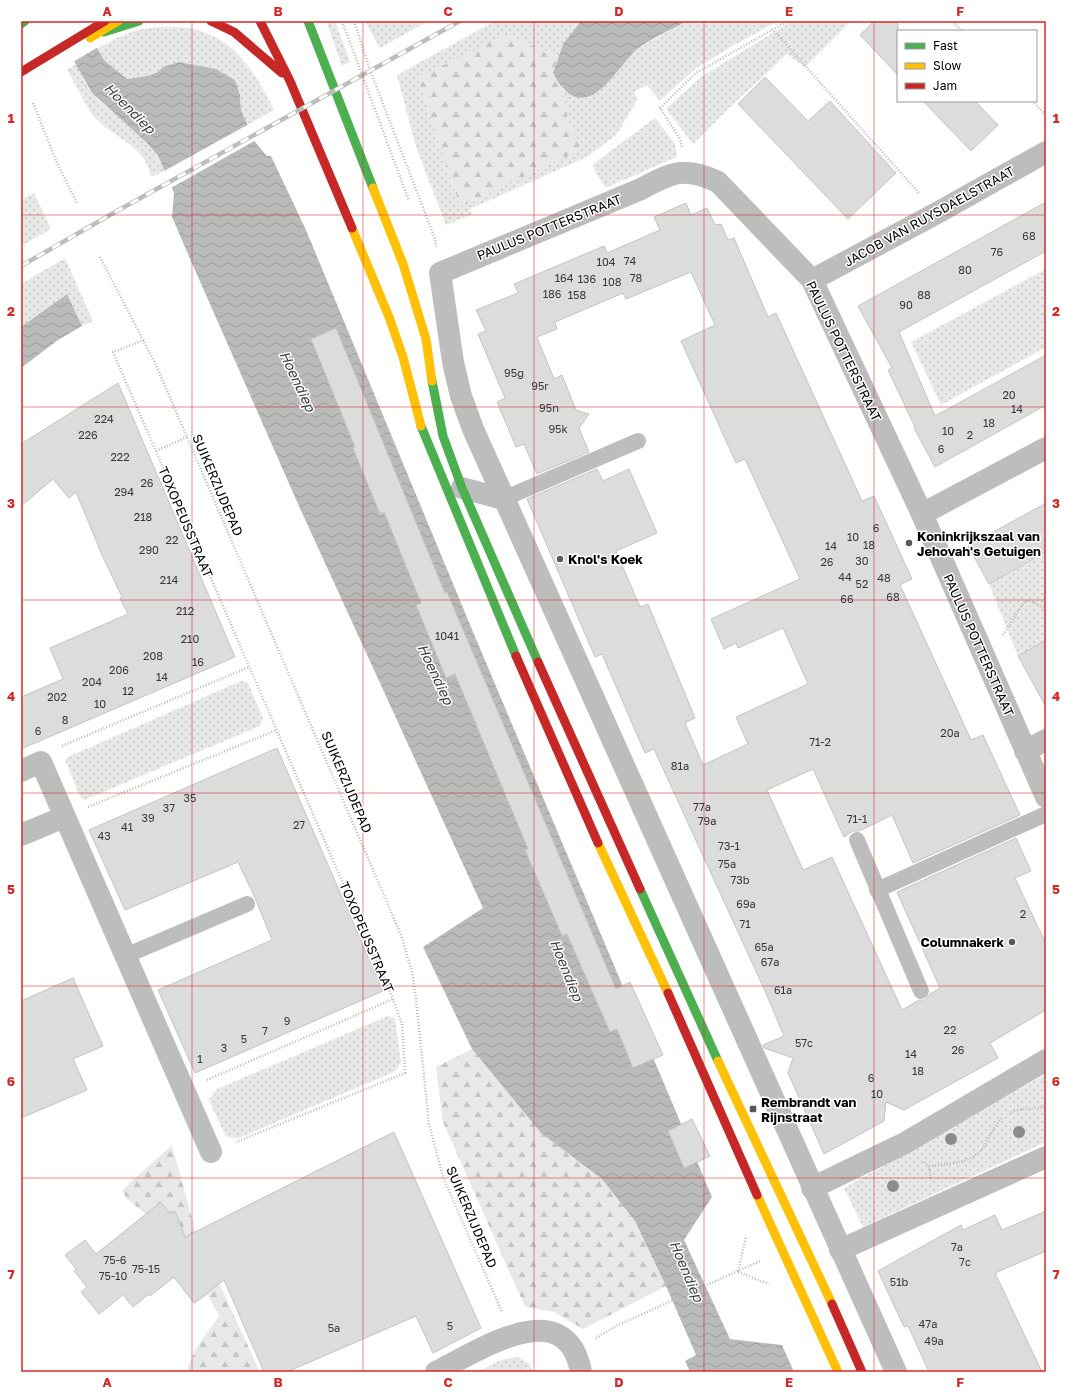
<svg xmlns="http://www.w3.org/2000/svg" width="1067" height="1393" font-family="'Golos Text',sans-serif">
<defs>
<pattern id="grass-dots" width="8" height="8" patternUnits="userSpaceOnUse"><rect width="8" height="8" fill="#e8e8e8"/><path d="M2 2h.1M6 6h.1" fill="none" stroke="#c5c5c5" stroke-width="1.8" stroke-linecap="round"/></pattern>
<pattern id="forest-firs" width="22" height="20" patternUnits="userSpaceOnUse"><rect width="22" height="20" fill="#e8e8e8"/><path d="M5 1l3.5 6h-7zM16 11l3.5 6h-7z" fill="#c5c5c5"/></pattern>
<pattern id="water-waves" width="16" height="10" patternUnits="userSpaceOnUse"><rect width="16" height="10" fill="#bababa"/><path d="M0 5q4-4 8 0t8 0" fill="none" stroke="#9e9e9e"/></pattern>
</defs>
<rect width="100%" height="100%" fill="#fff"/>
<g fill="url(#grass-dots)">
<path d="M326 21H335L350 62 342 66Z"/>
<path d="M365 21H428L380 48Z"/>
<path d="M495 21H581L563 44 558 57 506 35 419 82 460 207 580 150 568 120 563 89 574 96 587 98 616 74 627 58 638 48 687 21H778L729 48 695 69 660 101 647 85 634 92 638 99 616 135 587 157 470 209 472 214 446 225 416 147 397 75Z"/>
<path d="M792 21H851L805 67 787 54 730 107 693 144 666 109 701 77Z"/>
<path d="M164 27C172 27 181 27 189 28 235 37 255 72 274 110L247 125 241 110 240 95 235 80 216 69 179 62 165 66 156 73 147 76 127 79 104 60 97 49C124 34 133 28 164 27Z"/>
<path d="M76 64C82 74 85 86 93 94 116 120 152 137 164 171L151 177C146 146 114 138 95 118 87 109 75 82 67 70Z"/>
<path d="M655 118 675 144 677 157 605 188 592 165Z"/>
<path d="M34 193 51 229 21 246V200Z"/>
<path d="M65 258 93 321 82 326 67 294 21 327V284Z"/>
<path d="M1046 269V347L941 405 911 342Z"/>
<path d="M1046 553V640L1018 656 989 584Z"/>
<path d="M241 681 248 683 263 718 260 726 84 800 80 796 65 760 70 756Z"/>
<path d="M388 1016 395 1019 401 1062 396 1071 239 1138 226 1137 209 1100 217 1089Z"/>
<path d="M1046 1074V1142L863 1227 844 1188Z"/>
<path d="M517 1357 528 1363 534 1372H477L501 1360Z"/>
</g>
<g fill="url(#forest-firs)">
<path d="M506 35 558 57 553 73 563 89 568 120 581 150 460 207 419 82 421 76Z"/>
<path d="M472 1049 541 1133 602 1179 635 1221 666 1286 583 1329 554 1312 525 1307 443 1122 436 1067Z"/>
<path d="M172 1145 196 1233 260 1372H186L195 1350 219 1316 208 1295 194 1304 179 1283 173 1279 147 1215 127 1199 122 1190Z"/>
</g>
<g fill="url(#water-waves)">
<path d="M81 21 104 60 127 79 147 76 156 73 165 66 179 62 216 69 235 80 240 95 241 110 255 142 267 156H271L306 230 476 639 712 1197 684 1240 730 1339 782 1345 794 1372H690L685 1361 696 1355 666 1286 635 1221 602 1179 541 1133 472 1049 423 947 483 908 298 504 191 261 172 217 174 193 158 156 146 142 92 93 66 47Z"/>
<path d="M581 21H687C671 30 651 38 636 50 619 65 591 120 563 88 559 84 556 78 553 73L563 44Z"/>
<path d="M67 294 82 326 58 340 21 368V327Z"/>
</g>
<g fill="#fff">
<path d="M49 21H83L98 47 73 62Z"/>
<path d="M249 124 256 140 171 188 164 171Z"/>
</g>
<g fill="#dcdcdc" stroke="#c4c4c4">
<path d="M874 21H898V75L860 35Z"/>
<path d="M765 77 808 121 830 101 896 173 848 219 738 104Z"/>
<path d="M923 101H975L998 125 971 151Z"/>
<path d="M1046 202V251L899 332 935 416 1046 355V405L935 467 914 428 915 427 888 370 892 368 858 306Z"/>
<path d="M686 203 691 215 707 208 715 225 721 224 728 240 734 238 768 317 776 313 862 501 874 496 912 579 900 585 971 740 983 735 1020 815 913 863 892 815 859 831H853L844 837 813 769 767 790 803 870 832 857 902 1010 919 1000H925L930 994 940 988 897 892 1016 838 1031 871 1015 878 1046 944V1010L990 1043 998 1058 904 1110 886 1102 884 1121 824 1154 788 1073 793 1058 764 1048 763 1045 784 1036 765 991 654 749 645 753 602 654 595 657 527 499 597 469 603 481 629 469 657 533 616 551 640 607 648 604 695 718 685 723 703 765 748 744 736 717 808 684 783 628 738 648 736 643 724 649 711 619 800 579 745 459 736 463 681 341 715 325 691 272 626 299 623 293 555 322 557 329 537 337 554 379 562 375 576 410 589 414 579 428 589 452 537 474 524 444 516 447 497 402 505 398 478 334 486 331 476 310 518 293 514 284 604 246 607 253 660 230 654 217Z"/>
<path d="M336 328 445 593 447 592 616 989 630 982 663 1055 633 1068 617 1029 610 1032 567 934 562 936 525 850 528 849 455 674 446 678 416 605 421 603 384 512 380 514 353 448 355 447 311 339Z"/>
<path d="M118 383 235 657 21 749V697L63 679 50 648 128 614 120 598 122 597 102 555 76 492 69 498 53 479 21 506V444Z"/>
<path d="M1046 503V552L989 584 968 546Z"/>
<path d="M1046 640V707L1018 656Z"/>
<path d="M277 748 383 991 195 1073 158 990 272 940 256 900 238 862 125 910 89 830Z"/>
<path d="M73 978 103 1046 73 1059 87 1090 21 1118V1001Z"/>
<path d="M692 1119 710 1156 684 1168 668 1131Z"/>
<path d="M394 1132 481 1328 433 1353 416 1316 287 1372H264L224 1280 194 1303 174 1277 150 1296 149 1294 133 1307 123 1295 99 1314 81 1292 87 1287 74 1271 76 1269 65 1255 85 1240 96 1254 161 1202 169 1213 175 1211 185 1237Z"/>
<path d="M1046 1211V1251L995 1273 1042 1372H929L908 1326 904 1327 878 1271 961 1225 963 1230 995 1215 1002 1230Z"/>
</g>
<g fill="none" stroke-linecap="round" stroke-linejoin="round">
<g stroke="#b8b8b8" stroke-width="2.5" stroke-dasharray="1 2" stroke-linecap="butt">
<path d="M342 21 409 201"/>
<path d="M354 21 370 70 435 239 436 247"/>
<path d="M952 21 962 31"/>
<path d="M772 29 919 193"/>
<path d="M1032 101 1046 115"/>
<path d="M33 103 57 163 77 203"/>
<path d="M682 147 680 139 660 108 696 73 788 21"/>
<path d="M100 257 156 365 401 935 412 972 416 999 429 1124 443 1177 502 1312"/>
<path d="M144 340 113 352 393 999 402 1024 405 1073 236 1142"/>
<path d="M156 451 187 437"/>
<path d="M1003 635 1024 602 1029 600 1046 609"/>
<path d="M62 746 249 667"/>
<path d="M88 807 277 730"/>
<path d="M207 1080 393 999"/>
<path d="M1011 1112 1023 1109 1046 1107"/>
<path d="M924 1162 929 1166 931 1181"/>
<path d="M929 1166C949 1164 973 1164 985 1145 991 1135 994 1126 1002 1118"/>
<path d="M738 1271 746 1237"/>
<path d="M738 1272 769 1284"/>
<path d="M596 1338 618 1325 760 1261"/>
</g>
<g stroke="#bdbdbd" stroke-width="16">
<path d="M503 499 638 441"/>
<path d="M857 840 921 991"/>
<path d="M877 890 1046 814"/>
<path d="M125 956 247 904"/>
</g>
<g stroke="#bdbdbd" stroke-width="22">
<path d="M812 280 937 213 1046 152"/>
<path d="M462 488 503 499"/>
<path d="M922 514 1046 448"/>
<path d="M1025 751 1046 740"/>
<path d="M21 771 41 762 211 1152"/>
<path d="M21 835 64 817"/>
<path d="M812 1188 905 1143 1046 1060"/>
<path d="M840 1250 1046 1157"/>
<path d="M436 1372C478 1351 566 1291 581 1372"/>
<path d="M896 1372 473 429 461 396 453 362 440 273 641 189C672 172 685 166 718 182L812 280 922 514 1046 797"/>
</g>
<g stroke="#4caf50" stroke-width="9">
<path d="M308 21 373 188"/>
<path d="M21 24 25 21"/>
<path d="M104 32 139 21"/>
<path d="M432 381 443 436 462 488 538 662"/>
<path d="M421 426 516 656"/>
<path d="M640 889 718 1061"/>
</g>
<g stroke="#ffc107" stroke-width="9">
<path d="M90 38 118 21"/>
<path d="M373 188 403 264 426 339 432 381"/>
<path d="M352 228 389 317 403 357 421 426"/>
<path d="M598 843 668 993"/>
<path d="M718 1061 832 1304"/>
<path d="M757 1195 838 1372"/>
</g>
<g stroke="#c62828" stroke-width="9">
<path d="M211 21 234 32 282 73"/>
<path d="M260 21 290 81 352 228"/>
<path d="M21 72 105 21"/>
<path d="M516 656 598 843"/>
<path d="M538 662 640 889"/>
<path d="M668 993 757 1195"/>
<path d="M832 1304 862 1372"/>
</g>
<defs>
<path id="rail" d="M21 266 117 211 460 21"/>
</defs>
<use href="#rail" stroke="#bdbdbd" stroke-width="4.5"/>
<use href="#rail" stroke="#fff" stroke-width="3" stroke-dasharray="9" stroke-linecap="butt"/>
</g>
<g fill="#8c8c8c">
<circle cx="1019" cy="1132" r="6"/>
<circle cx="951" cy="1139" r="6"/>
<circle cx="893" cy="1186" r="6"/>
</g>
<path fill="none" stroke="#d62828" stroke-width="1" stroke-opacity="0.55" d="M192 21V1372M363 21V1372M534 21V1372M704 21V1372M874 21V1372M21 215H1046M21 407H1046M21 600H1046M21 793H1046M21 986H1046M21 1178H1046"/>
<g fill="#595959" stroke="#fff" stroke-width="1.5">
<circle cx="909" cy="543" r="4"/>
<circle cx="560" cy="559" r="4"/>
<circle cx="1012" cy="942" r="4"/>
<rect x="749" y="1105" width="8" height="8" rx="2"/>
</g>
<g text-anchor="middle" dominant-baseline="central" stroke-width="3" stroke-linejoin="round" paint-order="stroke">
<g font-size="11" fill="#373737">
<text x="1029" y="235">68</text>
<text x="997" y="251">76</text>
<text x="630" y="260">74</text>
<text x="606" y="261">104</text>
<text x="965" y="269">80</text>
<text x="564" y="277">164</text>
<text x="636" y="277">78</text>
<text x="587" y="278">136</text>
<text x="612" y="281">108</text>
<text x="552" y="293">186</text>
<text x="577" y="294">158</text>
<text x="924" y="294">88</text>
<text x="906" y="304">90</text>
<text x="514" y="372">95g</text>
<text x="540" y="385">95r</text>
<text x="1009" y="394">20</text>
<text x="549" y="407">95n</text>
<text x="1017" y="408">14</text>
<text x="104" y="418">224</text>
<text x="989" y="422">18</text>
<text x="558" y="428">95k</text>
<text x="948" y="430">10</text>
<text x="88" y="434">226</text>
<text x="970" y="434">2</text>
<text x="941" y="448">6</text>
<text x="120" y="456">222</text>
<text x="147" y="482">26</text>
<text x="124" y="491">294</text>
<text x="143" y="516">218</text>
<text x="876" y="527">6</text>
<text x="853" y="536">10</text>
<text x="172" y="539">22</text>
<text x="869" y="544">18</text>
<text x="831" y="545">14</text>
<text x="149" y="549">290</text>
<text x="862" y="560">30</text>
<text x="827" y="561">26</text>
<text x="845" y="576">44</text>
<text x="884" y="577">48</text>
<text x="169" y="579">214</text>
<text x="862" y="583">52</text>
<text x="893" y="596">68</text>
<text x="847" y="598">66</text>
<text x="185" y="610">212</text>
<text x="447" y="635">1041</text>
<text x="190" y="638">210</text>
<text x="153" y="655">208</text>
<text x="198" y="661">16</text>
<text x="119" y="669">206</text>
<text x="162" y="676">14</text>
<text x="92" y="681">204</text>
<text x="128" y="690">12</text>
<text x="57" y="696">202</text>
<text x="100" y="703">10</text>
<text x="65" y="719">8</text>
<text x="38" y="730">6</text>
<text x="950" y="732">20a</text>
<text x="820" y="741">71-2</text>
<text x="680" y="765">81a</text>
<text x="190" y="797">35</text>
<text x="702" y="806">77a</text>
<text x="169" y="807">37</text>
<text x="148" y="817">39</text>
<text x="857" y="818">71-1</text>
<text x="707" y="820">79a</text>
<text x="299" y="824">27</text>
<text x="127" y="826">41</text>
<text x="104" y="835">43</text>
<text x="729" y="845">73-1</text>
<text x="727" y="863">75a</text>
<text x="740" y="879">73b</text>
<text x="746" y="903">69a</text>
<text x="1023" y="913">2</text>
<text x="745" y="923">71</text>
<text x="764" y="946">65a</text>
<text x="770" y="961">67a</text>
<text x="783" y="989">61a</text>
<text x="287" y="1020">9</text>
<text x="950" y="1029">22</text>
<text x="265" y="1030">7</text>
<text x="244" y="1038">5</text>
<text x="804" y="1042">57c</text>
<text x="224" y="1047">3</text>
<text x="958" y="1049">26</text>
<text x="911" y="1053">14</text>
<text x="200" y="1058">1</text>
<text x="918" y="1070">18</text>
<text x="871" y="1077">6</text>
<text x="877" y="1093">10</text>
<text x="957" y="1246">7a</text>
<text x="115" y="1259">75-6</text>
<text x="965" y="1261">7c</text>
<text x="146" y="1268">75-15</text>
<text x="113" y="1275">75-10</text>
<text x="899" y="1281">51b</text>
<text x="928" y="1323">47a</text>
<text x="450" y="1325">5</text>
<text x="334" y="1327">5a</text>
<text x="934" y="1340">49a</text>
</g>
<g font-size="13" fill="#000" stroke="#fff">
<text transform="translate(929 216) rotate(-29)">JACOB VAN RUYSDAELSTRAAT</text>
<text transform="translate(549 227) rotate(-22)">PAULUS POTTERSTRAAT</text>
<text transform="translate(844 351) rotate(64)">PAULUS POTTERSTRAAT</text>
<text transform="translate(218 485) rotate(67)">SUIKERZIJDEPAD</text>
<text transform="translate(186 522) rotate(67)">TOXOPEUSSTRAAT</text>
<text transform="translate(979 645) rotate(66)">PAULUS POTTERSTRAAT</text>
<text transform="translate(347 782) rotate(67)">SUIKERZIJDEPAD</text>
<text transform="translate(367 937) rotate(67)">TOXOPEUSSTRAAT</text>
<text transform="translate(472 1217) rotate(67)">SUIKERZIJDEPAD</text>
</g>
<g font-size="13" font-weight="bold" fill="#000" stroke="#fff" text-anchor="start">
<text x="917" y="536">Koninkrijkszaal van<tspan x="917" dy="15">Jehovah's Getuigen</tspan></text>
<text x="568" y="559">Knol's Koek</text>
<text x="1004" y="942" text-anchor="end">Columnakerk</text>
<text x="761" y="1102">Rembrandt van<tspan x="761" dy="15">Rijnstraat</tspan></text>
</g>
<g font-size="14" font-style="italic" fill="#3e3e3e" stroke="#fff">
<text transform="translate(130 108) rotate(45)">Hoendiep</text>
<text transform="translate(298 381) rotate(65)">Hoendiep</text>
<text transform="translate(436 674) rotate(65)">Hoendiep</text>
<text transform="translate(567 970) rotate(68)">Hoendiep</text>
<text transform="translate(687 1271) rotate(67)">Hoendiep</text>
</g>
</g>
<rect width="1067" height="1393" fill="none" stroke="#ffffff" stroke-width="44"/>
<rect x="897" y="30" width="140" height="72" fill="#ffffff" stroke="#999999"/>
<rect x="905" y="43" width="20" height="6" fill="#4caf50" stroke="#999999"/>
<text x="933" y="50" font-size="12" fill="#000000">Fast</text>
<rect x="905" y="63" width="20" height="6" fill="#ffc107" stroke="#999999"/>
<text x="933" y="70" font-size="12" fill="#000000">Slow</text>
<rect x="905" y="83" width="20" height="6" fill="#c62828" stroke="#999999"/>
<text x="933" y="90" font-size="12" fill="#000000">Jam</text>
<rect x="22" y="22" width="1023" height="1349" fill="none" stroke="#d62828" stroke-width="1.5"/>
<g font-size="13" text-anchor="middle" font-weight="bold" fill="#d62828">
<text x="107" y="16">A</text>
<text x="278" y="16">B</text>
<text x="448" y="16">C</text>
<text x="619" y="16">D</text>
<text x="789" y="16">E</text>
<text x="960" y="16">F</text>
<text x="11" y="123">1</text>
<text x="1056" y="123">1</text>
<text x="11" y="316">2</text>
<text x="1056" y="316">2</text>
<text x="11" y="508">3</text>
<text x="1056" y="508">3</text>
<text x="11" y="701">4</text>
<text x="1056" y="701">4</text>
<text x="11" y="894">5</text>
<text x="1056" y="894">5</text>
<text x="11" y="1086">6</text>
<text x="1056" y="1086">6</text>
<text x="11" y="1279">7</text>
<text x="1056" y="1279">7</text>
<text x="107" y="1387">A</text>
<text x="278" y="1387">B</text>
<text x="448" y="1387">C</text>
<text x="619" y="1387">D</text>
<text x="789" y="1387">E</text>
<text x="960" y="1387">F</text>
</g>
</svg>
